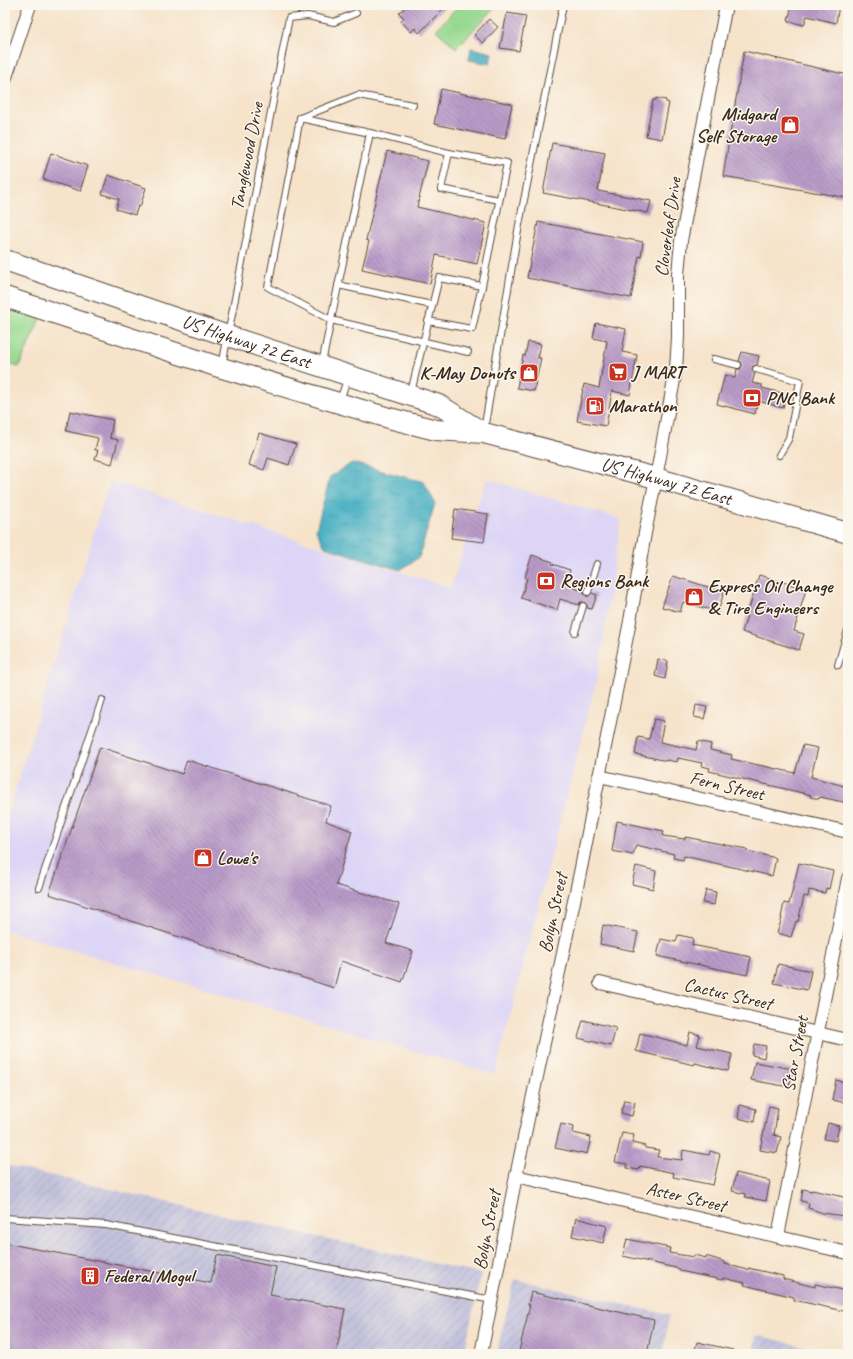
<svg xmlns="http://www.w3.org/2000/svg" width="853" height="1359" font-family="Caveat,sans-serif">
<defs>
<pattern id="industrial-furrows" width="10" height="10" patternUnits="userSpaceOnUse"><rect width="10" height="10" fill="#c2c1dc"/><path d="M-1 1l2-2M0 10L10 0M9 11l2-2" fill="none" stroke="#a8a6bc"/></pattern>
<pattern id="water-ripples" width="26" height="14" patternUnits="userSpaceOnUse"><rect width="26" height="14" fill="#44afc2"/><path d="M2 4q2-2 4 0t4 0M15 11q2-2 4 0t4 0" fill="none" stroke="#3a8f9d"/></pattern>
<pattern id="building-back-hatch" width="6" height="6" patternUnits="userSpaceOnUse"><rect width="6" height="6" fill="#b99bc9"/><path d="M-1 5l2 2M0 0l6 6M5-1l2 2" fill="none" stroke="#987fa3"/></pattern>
</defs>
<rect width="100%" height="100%" fill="#fbf7ec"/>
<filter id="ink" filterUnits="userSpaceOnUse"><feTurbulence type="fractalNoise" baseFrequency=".025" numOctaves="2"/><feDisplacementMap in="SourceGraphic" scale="8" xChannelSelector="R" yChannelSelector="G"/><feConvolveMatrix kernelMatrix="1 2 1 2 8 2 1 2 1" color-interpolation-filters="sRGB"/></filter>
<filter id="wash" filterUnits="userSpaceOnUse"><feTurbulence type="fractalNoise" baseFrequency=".012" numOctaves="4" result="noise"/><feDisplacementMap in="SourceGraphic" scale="16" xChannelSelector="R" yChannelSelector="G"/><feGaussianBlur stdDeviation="0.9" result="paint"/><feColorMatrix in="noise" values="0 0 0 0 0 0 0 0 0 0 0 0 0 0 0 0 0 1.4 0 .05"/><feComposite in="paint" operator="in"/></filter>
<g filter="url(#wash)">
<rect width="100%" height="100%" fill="#f6e3ca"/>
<path fill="#ddd5f6" d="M486 479 621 519 598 674 495 1075 5 930V824L110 481 451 588Z"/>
<g fill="url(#industrial-furrows)">
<path d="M5 1165 481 1274 464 1354H5Z"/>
<path d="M515 1279 669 1315 663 1354H496Z"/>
<path d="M756 1335 836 1354H753Z"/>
</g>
<g fill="#96d88f" stroke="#688156">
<path d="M459 5H498L456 48 436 30Z"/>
<path d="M5 305 41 316 19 367 5 363Z"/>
</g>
<g fill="url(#water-ripples)" stroke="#406c70">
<path d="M471 48 492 53 490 64 469 60Z"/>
<path d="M352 463 424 482 435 503 419 557 400 570 325 547 316 530 330 477Z"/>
</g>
<g id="blocks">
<g fill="url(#building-back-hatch)">
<path d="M408 5H447L419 33 415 28 411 32 401 21 404 18 399 13Z"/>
<path d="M792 5H839L836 23 807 16 804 25 788 21Z"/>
<path d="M507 13 526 16 519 51 500 48Z"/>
<path d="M489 19 498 27 483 43 474 35Z"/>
<path d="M744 51 848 75V198L723 176Z"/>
<path d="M441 89 512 104 505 139 434 124Z"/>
<path d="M656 98 666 100V102L669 103 662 139 646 136 653 100H656Z"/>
<path d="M552 143 605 153 598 191 651 201 648 213 543 193Z"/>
<path d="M387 151 428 161 417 207 486 223 477 264 436 255 430 284 362 269 369 241 366 240Z"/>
<path d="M51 153 88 166 80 191 43 179Z"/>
<path d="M108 175 146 188 140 207 138 206 135 215 116 209 119 199 102 194Z"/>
<path d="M538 222 643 242 641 257 639 256 631 298 527 278Z"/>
<path d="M596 323 626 329 622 352 637 355 630 395 612 391 606 426 577 421 584 384 599 388 607 341 593 338Z"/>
<path d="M528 342 541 344 538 358H541L534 391 517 388 523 355 525 356Z"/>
<path d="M742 352 759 356 757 365 753 366 752 368 753 372 755 373 752 383 762 385V388L786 394 783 408 758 401 755 414 717 404 725 375 735 378 737 369H740L742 366V363L739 361Z"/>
<path d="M70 411 113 420 110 438 118 440 112 464 95 459 98 450H95L98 438 66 431Z"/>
<path d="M259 433 296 444 289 465 268 458 264 470 249 465Z"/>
<path d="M455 509 488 514 484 542 451 538Z"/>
<path d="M532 555 553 562 552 564 570 570 565 585 584 591V593L586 596H589L592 593 597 595 592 609 587 608V605L584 602H580L579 605 560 599 557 610 521 598 527 578 525 577Z"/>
<path d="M759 575 806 589 794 631 804 634 799 650 742 632Z"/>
<path d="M673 576 724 592 718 612 683 602 680 612 662 607Z"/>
<path d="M658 659 668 661 665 679 655 676Z"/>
<path d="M696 705 707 707 704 719 694 717Z"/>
<path d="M654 719 664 721 660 742 696 750 698 741 711 744 710 750 732 755 731 759 795 773 803 745 818 748 811 777 848 787V803L820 797 819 799 810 797 811 795 709 771 710 768 701 766 702 763 678 758 677 762 667 760V761L635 754 638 737 649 739Z"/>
<path d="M100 747 182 774 187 760 331 806 326 821 352 831 336 885 399 904 386 943 413 951 402 982 341 961 334 988 49 894Z"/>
<path d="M617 821 664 831 663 836 685 839V837L747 849V851L776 858 772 876 684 856 683 860 673 858 674 854 636 845 633 855 612 851Z"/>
<path d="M799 863 833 871 829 889 826 888 825 893 809 890 808 897 804 896 798 922 796 921 791 937 777 933 782 918H781L784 903 789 904Z"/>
<path d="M636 866 656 871 653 889 632 884Z"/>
<path d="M706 890 716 892 714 905 703 903Z"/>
<path d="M603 925 638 932 634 951 600 944Z"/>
<path d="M678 935 693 938 692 945 751 957 747 975 657 956 661 939 676 942Z"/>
<path d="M778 964 811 971 807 990 774 983Z"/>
<path d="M583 1020 616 1028 611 1046 578 1038Z"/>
<path d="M690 1032 700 1035 697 1046 732 1054 728 1071 695 1063 694 1065 636 1051 640 1033 687 1045Z"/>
<path d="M754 1044 766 1046 764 1058 752 1055Z"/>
<path d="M755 1062 793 1069 789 1087 751 1080Z"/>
<path d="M836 1080 848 1083V1103L832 1100Z"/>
<path d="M624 1100 635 1102 632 1116 621 1113Z"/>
<path d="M740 1105 756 1109 754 1122 738 1118Z"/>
<path d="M769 1106 778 1108 774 1135 781 1137 777 1153 760 1150Z"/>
<path d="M828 1123 839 1126 836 1141 824 1139Z"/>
<path d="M561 1124 574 1127 573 1133 591 1137 587 1154 580 1152 579 1153 555 1148Z"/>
<path d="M622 1133 634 1135 632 1143 645 1146V1148L659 1150 657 1157 682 1160 683 1150 709 1155 710 1151 720 1154 713 1185 673 1177 674 1173 640 1166 639 1170 627 1168V1164L615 1162Z"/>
<path d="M736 1173 770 1181 766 1201 745 1197 746 1194 732 1191Z"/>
<path d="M803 1189 812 1191V1190L848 1198 844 1216 823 1213 808 1208 809 1203 801 1201Z"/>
<path d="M576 1218 607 1226 603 1243 572 1236Z"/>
<path d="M627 1239 670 1248 669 1253 694 1257V1255L706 1258V1256L725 1262V1264L748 1270V1268L783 1276V1279L815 1287V1284L848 1291V1312L794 1300V1297L744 1285 745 1283 723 1278 722 1280 680 1271V1269L623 1256Z"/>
<path d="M5 1243 211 1283 217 1255 276 1267 270 1295 345 1309 336 1354H5Z"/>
<path d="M531 1292 654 1320 647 1354H533L519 1351 530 1305H528Z"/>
<path d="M697 1342 733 1350 732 1354H694Z"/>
</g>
</g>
</g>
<g filter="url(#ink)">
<use href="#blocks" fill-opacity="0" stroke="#574638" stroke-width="1"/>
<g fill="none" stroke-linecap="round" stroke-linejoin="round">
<defs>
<g id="service">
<path d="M300 118 268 287 331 320 468 352"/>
<path d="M300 118 370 133 322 363"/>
<path d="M300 118 358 95 413 105"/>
<path d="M370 133 449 153 507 163 482 286"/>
<path d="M449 153 441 189 499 200"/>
<path d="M338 285 432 305"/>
<path d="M714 359 738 365"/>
<path d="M222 366 289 18 308 16 334 22 356 13"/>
<path d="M756 369 800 381 789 438 779 455"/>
<path d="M411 392 439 278 482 286 472 329 428 321"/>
<path d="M340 400 348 377"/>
<path d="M484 430 519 225 563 5"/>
<path d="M588 592 597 564"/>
<path d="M575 632 583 606"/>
<path d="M838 665 848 630"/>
<path d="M39 888 102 700"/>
<path d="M5 1218 106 1225 492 1300"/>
</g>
<g id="minor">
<path d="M5 80 30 5"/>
<path d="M599 776 848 832"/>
<path d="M600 983 848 1040"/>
<path d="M516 1176 848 1253"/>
<path d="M778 1236 848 878"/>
<path d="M481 1354 516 1176 581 868 630 621 645 533 656 478 676 369 678 337V274L681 241 726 5"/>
</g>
<g id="trunk">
<path id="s1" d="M5 260 228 336 439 405 482 432"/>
<path id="s2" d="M5 297 222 368 389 418 436 430 484 433 656 478 848 533"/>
</g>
</defs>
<use href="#service" stroke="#574638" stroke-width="8"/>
<use href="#minor" stroke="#574638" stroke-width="14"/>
<use href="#trunk" stroke="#574638" stroke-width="22"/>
<use href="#service" stroke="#fff" stroke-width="6"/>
<use href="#minor" stroke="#fff" stroke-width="12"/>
<use href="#trunk" stroke="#fff" stroke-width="20"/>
</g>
</g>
<defs>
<symbol id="shop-square" viewBox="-11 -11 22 22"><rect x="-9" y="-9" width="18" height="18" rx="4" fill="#c8321e" stroke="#fbf7ec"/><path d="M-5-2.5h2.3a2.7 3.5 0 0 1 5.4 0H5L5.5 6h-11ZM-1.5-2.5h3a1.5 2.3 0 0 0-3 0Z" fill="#fff"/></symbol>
<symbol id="supermarket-square" viewBox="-11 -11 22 22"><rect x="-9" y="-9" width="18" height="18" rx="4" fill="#c8321e" stroke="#fbf7ec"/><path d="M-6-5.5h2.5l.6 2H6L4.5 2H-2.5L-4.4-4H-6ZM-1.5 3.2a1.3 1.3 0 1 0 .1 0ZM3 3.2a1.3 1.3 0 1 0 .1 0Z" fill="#fff"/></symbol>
<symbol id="bank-square" viewBox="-11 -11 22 22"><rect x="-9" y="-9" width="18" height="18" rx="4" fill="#c8321e" stroke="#fbf7ec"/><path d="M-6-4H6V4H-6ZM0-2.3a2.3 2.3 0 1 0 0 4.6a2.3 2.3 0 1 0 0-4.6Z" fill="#fff"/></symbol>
<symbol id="fuel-square" viewBox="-11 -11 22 22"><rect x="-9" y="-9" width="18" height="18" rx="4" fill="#c8321e" stroke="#fbf7ec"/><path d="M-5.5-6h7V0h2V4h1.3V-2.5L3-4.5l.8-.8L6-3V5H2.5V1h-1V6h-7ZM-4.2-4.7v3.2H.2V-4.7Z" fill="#fff"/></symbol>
<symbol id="building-square" viewBox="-11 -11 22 22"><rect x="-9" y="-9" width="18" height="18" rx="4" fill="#c8321e" stroke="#fbf7ec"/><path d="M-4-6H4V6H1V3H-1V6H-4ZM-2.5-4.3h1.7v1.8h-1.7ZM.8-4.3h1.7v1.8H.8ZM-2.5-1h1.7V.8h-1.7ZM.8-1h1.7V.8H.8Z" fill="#fff"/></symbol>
</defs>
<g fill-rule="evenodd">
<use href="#shop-square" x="779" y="114" width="22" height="22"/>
<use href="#supermarket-square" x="607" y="361" width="22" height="22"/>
<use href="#shop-square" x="518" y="362" width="22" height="22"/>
<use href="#bank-square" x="741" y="387" width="22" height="22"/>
<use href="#fuel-square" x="584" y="395" width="22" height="22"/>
<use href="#bank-square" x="535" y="570" width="22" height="22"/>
<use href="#shop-square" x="683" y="586" width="22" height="22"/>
<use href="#shop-square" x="192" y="847" width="22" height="22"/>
<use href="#building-square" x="79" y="1265" width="22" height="22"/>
</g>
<g text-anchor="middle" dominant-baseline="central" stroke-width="3" stroke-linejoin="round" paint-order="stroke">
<g font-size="19" font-weight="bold" fill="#3b2a1e" stroke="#fbf7ec" text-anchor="start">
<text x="776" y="114" text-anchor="end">Midgard<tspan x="776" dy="22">Self Storage</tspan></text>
<text x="632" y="372">J MART</text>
<text x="515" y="373" text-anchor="end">K-May Donuts</text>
<text x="766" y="398">PNC Bank</text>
<text x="609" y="406">Marathon</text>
<text x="560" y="581">Regions Bank</text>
<text x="708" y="586">Express Oil Change<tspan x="708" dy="22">&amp; Tire Engineers</tspan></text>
<text x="217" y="858">Lowe's</text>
<text x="104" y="1276">Federal Mogul</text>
</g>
<g font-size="19" fill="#3b2a1e" stroke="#fbf7ec">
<text transform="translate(247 156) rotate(-79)">Tanglewood Drive</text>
<text transform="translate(668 227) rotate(-82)">Cloverleaf Drive</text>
<text stroke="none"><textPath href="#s1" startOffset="255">US Highway 72 East</textPath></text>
<text stroke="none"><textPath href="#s2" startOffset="688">US Highway 72 East</textPath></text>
<text transform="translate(727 786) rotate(13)">Fern Street</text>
<text transform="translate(553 913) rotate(-78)">Bolyn Street</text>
<text transform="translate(728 994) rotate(13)">Cactus Street</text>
<text transform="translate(795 1054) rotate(-79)">Star Street</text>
<text transform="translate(686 1197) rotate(13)">Aster Street</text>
<text transform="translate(487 1230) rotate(-79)">Bolyn Street</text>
</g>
</g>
<rect width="853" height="1359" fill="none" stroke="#fbf7ec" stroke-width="20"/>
</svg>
